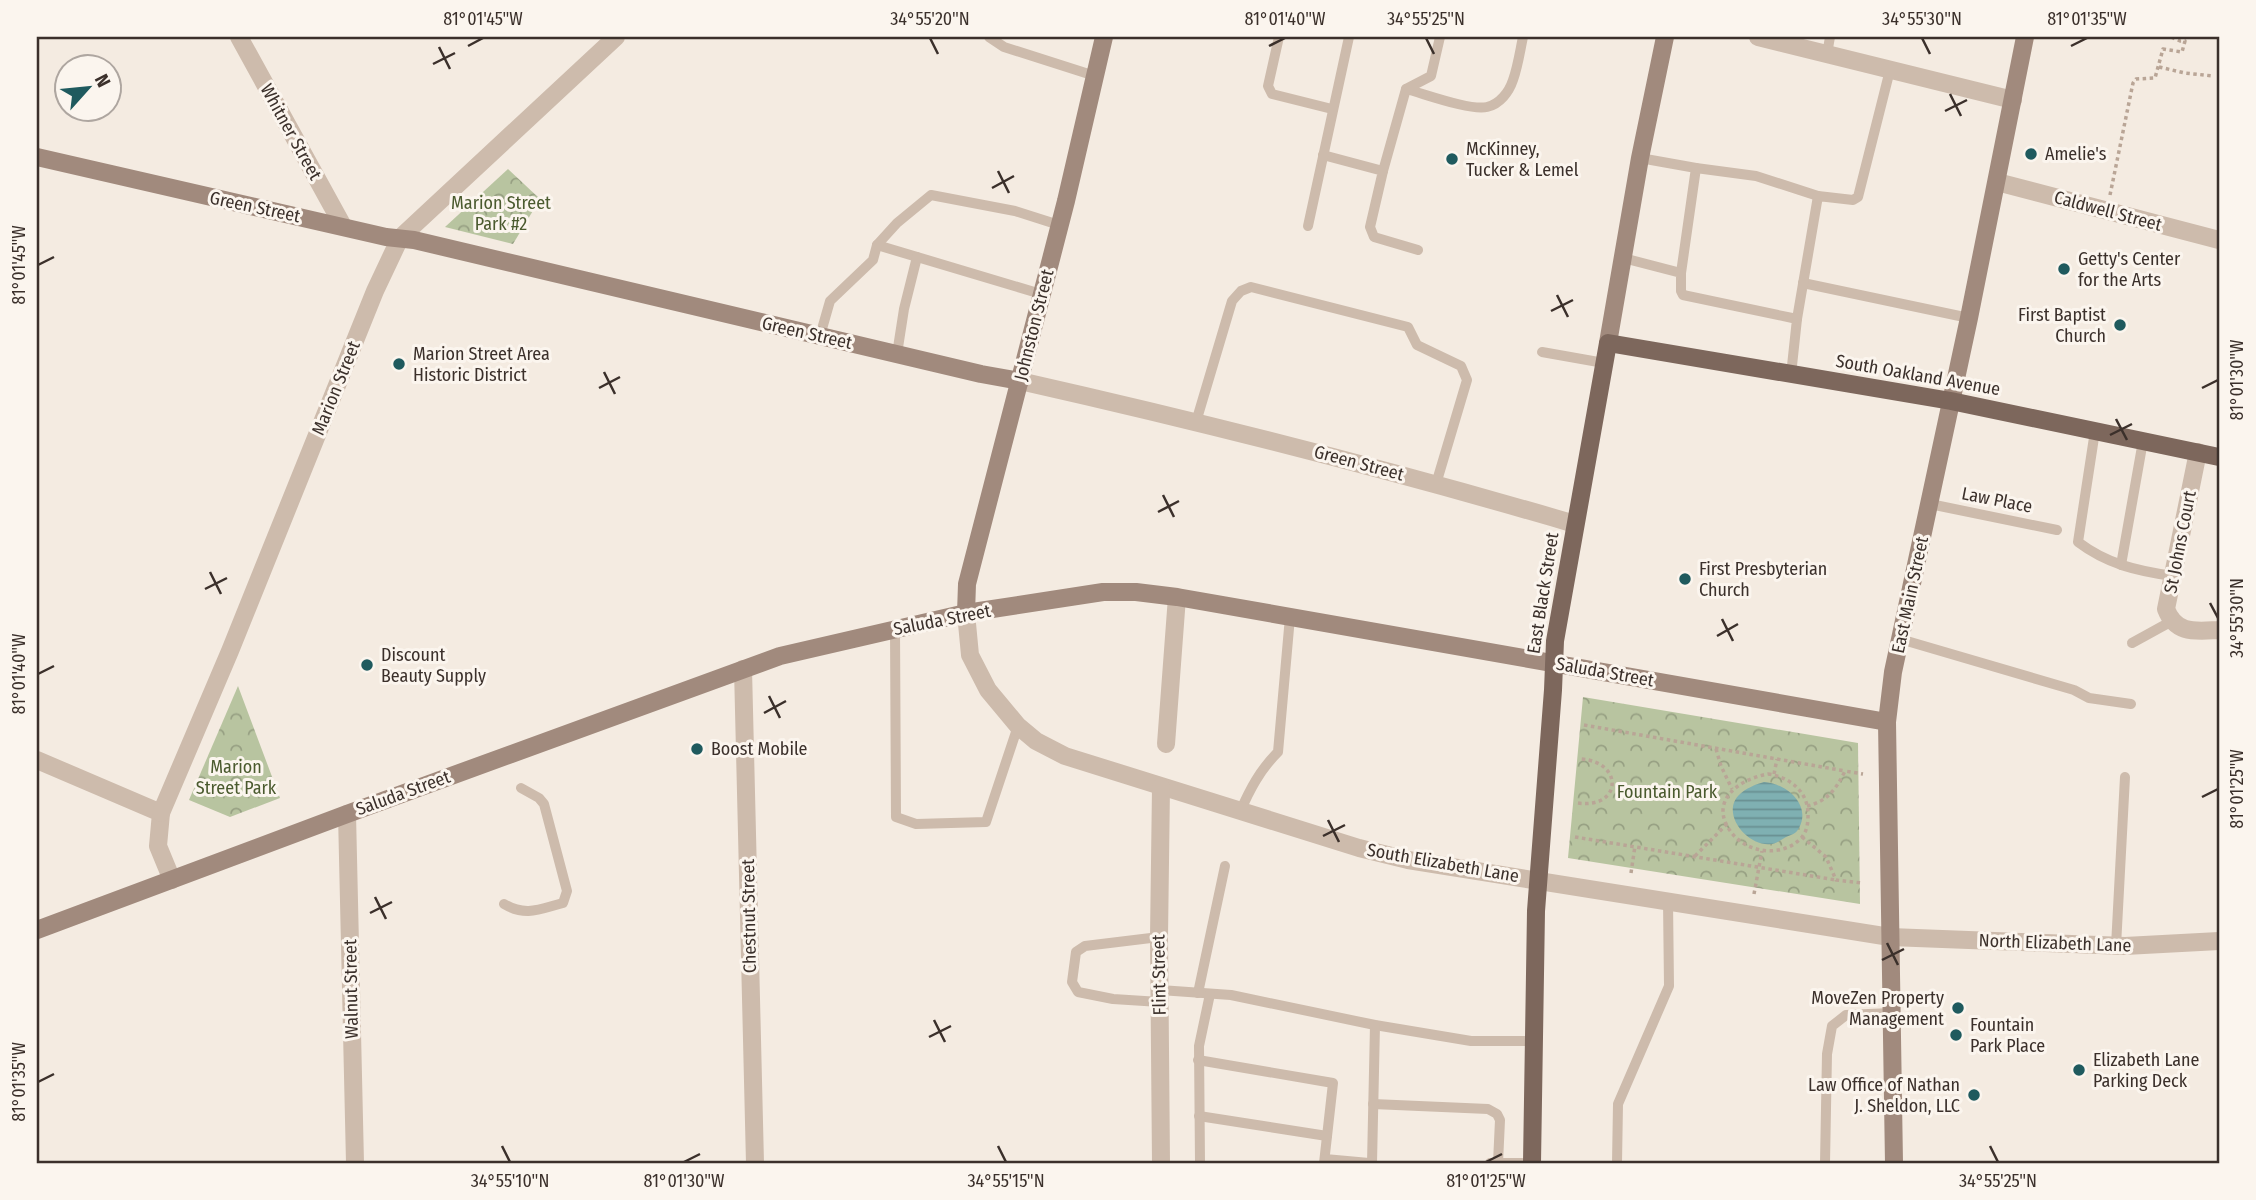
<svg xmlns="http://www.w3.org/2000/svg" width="2256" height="1200" font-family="'Fira Sans Condensed',sans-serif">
<defs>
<pattern id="forest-crowns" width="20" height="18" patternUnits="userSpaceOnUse" patternTransform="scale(1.75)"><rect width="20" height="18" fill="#b8c4a0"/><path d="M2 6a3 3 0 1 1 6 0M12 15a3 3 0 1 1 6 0" fill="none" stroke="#97a083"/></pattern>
<pattern id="water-rules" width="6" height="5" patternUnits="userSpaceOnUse" patternTransform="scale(1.75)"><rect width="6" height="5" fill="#7fb0b2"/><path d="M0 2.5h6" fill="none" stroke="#699091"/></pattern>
</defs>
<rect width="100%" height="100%" fill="#f4ebe1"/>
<g fill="url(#forest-crowns)">
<path d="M508 169 540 199 513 244 445 227Z"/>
<path d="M238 686 280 798 230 817 189 800Z"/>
<path d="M1583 697 1858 743 1860 904 1568 858Z"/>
</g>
<path fill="url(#water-rules)" d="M1764 782C1785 783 1812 804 1799 828 1796 834 1791 835 1786 837 1781 840 1777 843 1772 844 1748 848 1719 813 1740 794 1745 789 1756 784 1764 782Z"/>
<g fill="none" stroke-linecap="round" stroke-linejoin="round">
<g stroke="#b9a596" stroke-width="3.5" stroke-dasharray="3.5 3.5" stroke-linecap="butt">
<path d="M2159 67 2185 73 2213 76"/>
<path d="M2110 195 2133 83 2136 79 2155 78 2163 49 2182 52 2185 41H2180L2171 37"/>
<path d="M1584 725 1845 771"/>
<path d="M1716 749 1721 766 1732 789"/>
<path d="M1768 774C1790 777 1809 792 1808 816 1808 823 1807 831 1802 837 1784 858 1747 854 1731 832 1708 801 1739 779 1768 774Z"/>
<path d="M1774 774 1777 759"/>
<path d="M1578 803C1622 809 1624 762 1581 759"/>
<path d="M1807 806C1828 801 1836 789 1845 771L1863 774"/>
<path d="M1575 837 1836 880"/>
<path d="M1802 837 1826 857 1836 880 1862 883"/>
<path d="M1695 856 1727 824"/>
<path d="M1631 873 1635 846"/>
<path d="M1754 894 1762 851"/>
</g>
<g stroke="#cdbbac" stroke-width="10">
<path d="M989 37 1004 47 1095 76"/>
<path d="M1279 37 1268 86 1272 94 1332 109"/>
<path d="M1827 54 1830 37"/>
<path d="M1406 89C1425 94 1471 111 1487 107 1500 104 1509 92 1513 80 1518 66 1520 51 1523 37"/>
<path d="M1323 155 1383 171 1370 227 1374 237 1418 250"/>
<path d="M1640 158 1696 168 1681 273"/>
<path d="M1696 168 1756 176 1818 196"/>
<path d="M1383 171 1406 89 1431 76 1440 37"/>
<path d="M1308 226 1349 37"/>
<path d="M877 245 1041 294"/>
<path d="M1623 258 1681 273V291L1683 295 1797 319 1791 375"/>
<path d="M1803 283 1969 318"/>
<path d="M1797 319 1818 196 1853 200 1858 197 1890 70"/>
<path d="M820 336 830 301 873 260 877 245 897 223 931 195 1015 211 1059 225"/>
<path d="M1542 352 1604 363"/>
<path d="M897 354 904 309 917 257"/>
<path d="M1196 422 1232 301 1241 291 1251 287 1408 327 1417 345 1461 366 1467 380 1436 484"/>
<path d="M2095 431 2078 542C2107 564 2137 571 2173 576"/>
<path d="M1930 504 2057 530"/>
<path d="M2121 565 2143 441"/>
<path d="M895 629 896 817 916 824 986 822 1018 726"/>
<path d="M1900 639 2074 690 2089 698 2131 704"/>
<path d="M2132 643 2172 621"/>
<path d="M1240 812C1250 789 1260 770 1278 752L1290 617"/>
<path d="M504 904C526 917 540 909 563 903L567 891 544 804 539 798 521 788"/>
<path d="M1159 937 1085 946 1076 952 1072 982 1078 992 1113 999 1160 1002"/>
<path d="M2116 946 2125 777"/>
<path d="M1160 990 1231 995 1375 1025 1471 1041H1535"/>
<path d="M1198 993 1225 866"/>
<path d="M1198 1060 1333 1083 1324 1163"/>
<path d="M1373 1104 1488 1109 1497 1114 1500 1120 1498 1163"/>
<path d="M1199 1116 1327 1136"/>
<path d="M1325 1159 1369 1163"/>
<path d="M1200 1163 1199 1046 1210 994"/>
<path d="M1372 1163 1375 1025"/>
<path d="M1490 1163H1522"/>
<path d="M1617 1163 1618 1104 1669 986 1668 901"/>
<path d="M1825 1163 1827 1054 1832 1026 1846 1015 1891 1013"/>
</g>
<g stroke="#cdbbac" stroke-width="18">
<path d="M239 37 343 226"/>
<path d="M1758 37 2013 100"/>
<path d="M1997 182 2219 240"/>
<path d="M1020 381C1206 423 1391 470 1575 524"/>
<path d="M2198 452 2166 609C2176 635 2196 631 2219 630"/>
<path d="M966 613 970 655 988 690 1018 726 1036 741 1065 756 1359 848 1408 860 1890 937 2125 946 2219 941"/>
<path d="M743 669 755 1163"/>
<path d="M1166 744 1177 597"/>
<path d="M37 760 161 813 158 846 172 880"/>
<path d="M161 813 230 651 375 291 400 238 616 37"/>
<path d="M347 814 355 1163"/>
<path d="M1161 1163 1159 937 1161 787"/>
</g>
<g stroke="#a18a7d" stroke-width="18">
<path d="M37 157 386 237 414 240 981 374 1020 381"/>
<path d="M1608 343 1640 158 1665 37"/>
<path d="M966 613 967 584 1066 201 1104 37"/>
<path d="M37 930 347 814 780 656 966 613 1103 592H1136L1177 597 1887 722"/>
<path d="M1894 1163 1887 722 1893 672 1969 318 2025 37"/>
</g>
<path stroke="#7d675c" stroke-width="18" d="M1532 1163 1536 911 1553 690 1555 641 1608 343 1951 401 2219 457"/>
</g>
<path fill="none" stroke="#3b302b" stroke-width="2.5" d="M930 38 938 54M1426 38 1434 54M1922 38 1930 54M468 46 483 38M1269 46 1285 38M2071 46 2087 38M439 47 450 69M433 64 455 53M1950 94 1961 116M1945 111 1967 100M998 171 1009 193M992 188 1014 176M38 265 54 257M1557 295 1568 317M1551 311 1573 300M604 372 615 394M599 388 620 377M2202 388 2218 380M2116 419 2127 440M2110 435 2132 424M1163 495 1174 517M1158 512 1179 501M210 572 221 594M205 589 227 578M2210 603 2218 618M1722 619 1733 641M1717 636 1738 624M38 674 54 666M769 696 780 718M764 713 786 701M2202 797 2218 789M1328 820 1339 842M1323 836 1345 825M375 897 386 919M370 913 392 902M1887 943 1898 965M1882 960 1904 949M934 1020 945 1042M929 1037 951 1026M38 1082 54 1074M502 1146 510 1162M998 1146 1006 1162M1990 1146 1998 1162M684 1162 700 1154M1486 1162 1502 1154"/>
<g fill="#1f5a5e" stroke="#fbf5ee" stroke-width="2.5">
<circle cx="2031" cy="154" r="7"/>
<circle cx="1452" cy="159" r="7"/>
<circle cx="2064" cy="269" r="7"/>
<circle cx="2120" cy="325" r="7"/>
<circle cx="399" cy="364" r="7"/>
<circle cx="1685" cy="579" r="7"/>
<circle cx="367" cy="665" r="7"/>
<circle cx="697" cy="749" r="7"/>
<circle cx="1958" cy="1008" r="7"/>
<circle cx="1956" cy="1035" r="7"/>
<circle cx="2079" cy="1070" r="7"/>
<circle cx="1974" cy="1095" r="7"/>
</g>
<g text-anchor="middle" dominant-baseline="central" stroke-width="6" stroke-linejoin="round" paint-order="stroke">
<g font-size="18" fill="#3b302b" stroke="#fbf5ee">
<text transform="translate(291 132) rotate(61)">Whitner Street</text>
<text transform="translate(255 207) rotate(12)">Green Street</text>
<text transform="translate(2108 211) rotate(15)">Caldwell Street</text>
<text transform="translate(1034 325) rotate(-76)">Johnston Street</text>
<text transform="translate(807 333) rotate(13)">Green Street</text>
<text transform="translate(1918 375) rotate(10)">South Oakland Avenue</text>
<text transform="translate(336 388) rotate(-68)">Marion Street</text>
<text transform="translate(1359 463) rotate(15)">Green Street</text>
<text transform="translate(1997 500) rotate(11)">Law Place</text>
<text transform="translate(2180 542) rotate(-79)">St Johns Court</text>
<text transform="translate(1543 593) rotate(-81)">East Black Street</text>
<text transform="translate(1910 595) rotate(-78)">East Main Street</text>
<text transform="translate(942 620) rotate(-11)">Saluda Street</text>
<text transform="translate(1605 672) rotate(10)">Saluda Street</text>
<text transform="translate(403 793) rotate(-20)">Saluda Street</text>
<text transform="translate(1443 863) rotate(10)">South Elizabeth Lane</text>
<text transform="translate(749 916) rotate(-91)">Chestnut Street</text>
<text transform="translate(2055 943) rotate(2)">North Elizabeth Lane</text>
<text transform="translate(1159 975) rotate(-91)">Flint Street</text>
<text transform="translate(351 989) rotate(-91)">Walnut Street</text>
</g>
<g font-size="18" fill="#3b302b" stroke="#fbf5ee" text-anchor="start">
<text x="1466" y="149">McKinney,<tspan x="1466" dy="21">Tucker &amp; Lemel</tspan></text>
<text x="2045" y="154">Amelie's</text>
<text x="2078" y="259">Getty's Center<tspan x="2078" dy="21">for the Arts</tspan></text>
<text x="2106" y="315" text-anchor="end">First Baptist<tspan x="2106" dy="21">Church</tspan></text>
<text x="413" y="354">Marion Street Area<tspan x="413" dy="21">Historic District</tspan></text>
<text x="1699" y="569">First Presbyterian<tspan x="1699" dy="21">Church</tspan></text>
<text x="381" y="655">Discount<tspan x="381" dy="21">Beauty Supply</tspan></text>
<text x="711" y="749">Boost Mobile</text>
<text x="1944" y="998" text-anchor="end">MoveZen Property<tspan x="1944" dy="21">Management</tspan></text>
<text x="1970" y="1025">Fountain<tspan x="1970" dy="21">Park Place</tspan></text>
<text x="2093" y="1060">Elizabeth Lane<tspan x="2093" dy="21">Parking Deck</tspan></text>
<text x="1960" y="1085" text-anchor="end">Law Office of Nathan<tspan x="1960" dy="21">J. Sheldon, LLC</tspan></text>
</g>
<g font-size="18" fill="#4a5a2e" stroke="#fbf5ee">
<text x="501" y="203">Marion Street<tspan x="501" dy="21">Park #2</tspan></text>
<text x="236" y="767">Marion<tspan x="236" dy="21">Street Park</tspan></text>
<text x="1667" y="792">Fountain Park</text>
</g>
</g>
<rect width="2256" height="1200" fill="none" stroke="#fbf5ee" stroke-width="77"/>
<g transform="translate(88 88) rotate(63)"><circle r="33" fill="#fbf5ee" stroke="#aea6a0" stroke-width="2"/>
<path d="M0-5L12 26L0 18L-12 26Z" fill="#1f5a5e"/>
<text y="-10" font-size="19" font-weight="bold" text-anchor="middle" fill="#3b302b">N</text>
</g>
<rect x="38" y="38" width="2180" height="1124" fill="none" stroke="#3b302b" stroke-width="2.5"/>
<g font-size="18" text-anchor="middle" fill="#3b302b">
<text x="483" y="25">81°01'45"W</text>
<text x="930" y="25">34°55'20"N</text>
<text x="1285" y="25">81°01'40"W</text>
<text x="1426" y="25">34°55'25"N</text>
<text x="1922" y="25">34°55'30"N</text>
<text x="2087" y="25">81°01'35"W</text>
<text transform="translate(19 265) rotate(-90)" y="6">81°01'45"W</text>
<text transform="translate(2237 380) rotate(-90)" y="6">81°01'30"W</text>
<text transform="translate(2237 618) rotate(-90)" y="6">34°55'30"N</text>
<text transform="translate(19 674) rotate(-90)" y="6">81°01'40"W</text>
<text transform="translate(2237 789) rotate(-90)" y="6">81°01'25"W</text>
<text transform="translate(19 1082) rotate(-90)" y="6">81°01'35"W</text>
<text x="510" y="1187">34°55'10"N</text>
<text x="684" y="1187">81°01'30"W</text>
<text x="1006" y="1187">34°55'15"N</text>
<text x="1486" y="1187">81°01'25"W</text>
<text x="1998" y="1187">34°55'25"N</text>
</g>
</svg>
